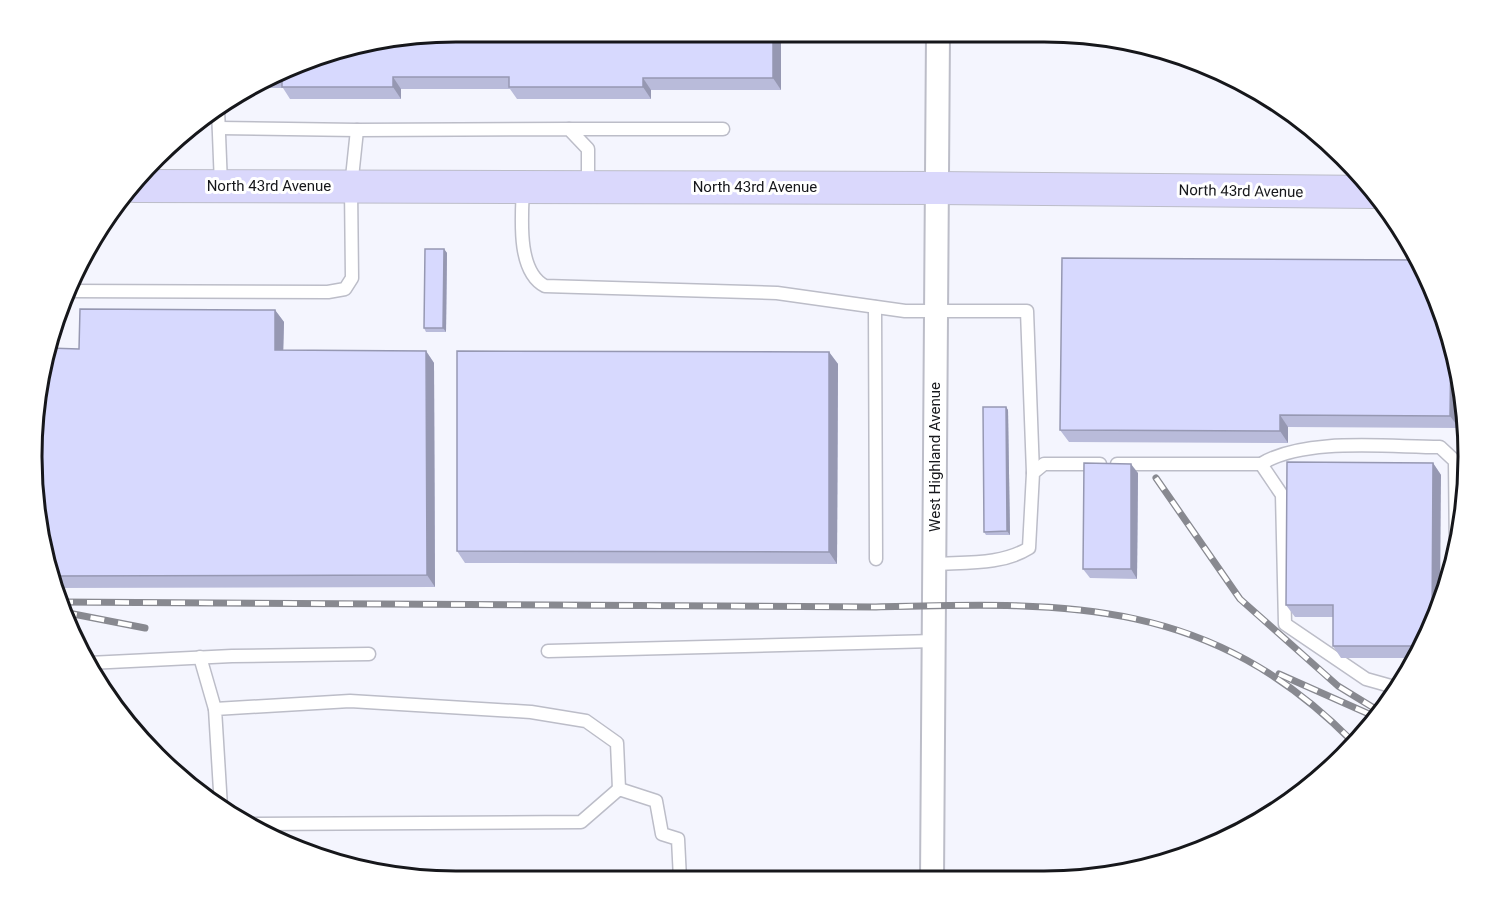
<svg xmlns="http://www.w3.org/2000/svg" width="1500" height="913" font-family="Roboto,sans-serif">
<rect width="100%" height="100%" fill="#f4f5fe"/>
<g fill="none" stroke-linecap="round" stroke-linejoin="round">
<defs>
<g id="service">
<path d="M218 109 221 185"/>
<path d="M219 128 357 130"/>
<path d="M569 129H723"/>
<path d="M523 187C522 215 516 271 545 286L777 293 905 311H1027L1033 473"/>
<path d="M68 291 328 292 345 289 352 278 351 187 357 130 569 129 588 149V186"/>
<path d="M875 307 876 559"/>
<path d="M1117 464H1261C1305 437 1387 447 1440 447L1455 461 1456 557"/>
<path d="M1261 464 1282 495 1285 624 1366 679 1398 688"/>
<path d="M934 564C966 562 1002 565 1029 548L1033 473 1044 464H1100"/>
<path d="M548 651 934 641"/>
<path d="M200 657 215 709"/>
<path d="M89 663 232 656 369 654"/>
<path d="M221 807 215 709 350 701 531 712 586 721 617 743 619 789"/>
<path d="M251 824 581 822 619 789 656 801 662 834 678 839 680 879"/>
</g>
<path id="minor" d="M932 880 938 34"/>
<path id="secondary" d="M135 186 937 188 1374 192"/>
</defs>
<use href="#service" stroke="#bcbdc8" stroke-width="15"/>
<use href="#minor" stroke="#bcbdc8" stroke-width="26"/>
<use href="#secondary" stroke="#bcbdc8" stroke-width="34"/>
<use href="#service" stroke="#fff" stroke-width="12"/>
<use href="#minor" stroke="#fff" stroke-width="22"/>
<use href="#secondary" stroke="#dad8fc" stroke-width="32"/>
<defs>
<g id="rail">
<path d="M1156 478 1240 599 1338 686 1382 713"/>
<path d="M59 602 876 607C1068 602 1210 597 1354 743"/>
<path d="M63 612 145 628"/>
<path d="M1279 674 1378 718"/>
</g>
</defs>
<use href="#rail" stroke="#888990" stroke-width="7"/>
<use href="#rail" stroke="#fff" stroke-width="4.5" stroke-dasharray="14" stroke-linecap="butt"/>
</g>
<g fill="#b9bbda">
<path d="M781 33V90H651V99H517L510 89H401V99H290L283 88H257L320 54Z"/>
<path d="M444 249 447 253 446 332H426L424 328Z"/>
<path d="M275 310 284 322 283 350 426 351 434 363 435 587 53 588 32 456 79 349Z"/>
<path d="M1446 320 1459 376V428L1288 427V443L1069 442 1060 430Z"/>
<path d="M829 352 838 364 837 564 465 563 457 551Z"/>
<path d="M1006 407 1008 410 1010 535H986L984 532Z"/>
<path d="M1433 463 1441 475 1425 644 1416 658H1341L1333 646V617H1295L1286 605Z"/>
<path d="M1138 473 1137 579 1090 578 1083 569Z"/>
</g>
<g fill="#9698b2">
<path d="M773 33H781V90L773 78Z"/>
<path d="M393 77 401 89V99L393 87Z"/>
<path d="M643 78 651 90V99L643 87Z"/>
<path d="M444 249 447 253 446 332 443 328Z"/>
<path d="M275 310 284 322 283 362 275 350Z"/>
<path d="M1451 340 1459 376V428L1450 416Z"/>
<path d="M426 351 434 363 435 587 427 575Z"/>
<path d="M829 352 838 364 837 564 829 552Z"/>
<path d="M1006 407 1008 410 1010 535 1007 531Z"/>
<path d="M1280 415 1288 427V443L1280 431Z"/>
<path d="M1433 463 1441 475 1440 603 1432 626Z"/>
<path d="M1131 464 1138 473 1137 579 1131 569Z"/>
</g>
<g fill="#d7d9fe" stroke="#9698b2" stroke-width="1.5">
<path d="M456 32 773 33V78H643V87H509V77H393V87H282V76H279L320 54Z"/>
<path d="M425 249H444L443 328H424Z"/>
<path d="M1062 258 1419 260 1446 320 1451 340 1450 416 1280 415V431L1060 430Z"/>
<path d="M80 309 275 310V350L426 351 427 575 51 576 32 456 49 348 79 349Z"/>
<path d="M457 351 829 352V552L457 551Z"/>
<path d="M983 407H1006L1007 531 984 532Z"/>
<path d="M1287 462 1433 463 1432 626 1423 646H1333V605H1286Z"/>
<path d="M1084 463 1131 464V569H1083Z"/>
</g>
<g text-anchor="middle" dominant-baseline="central" stroke-width="6" stroke-linejoin="round" paint-order="stroke">
<g font-size="15" fill="#16171b" stroke="#fff">
<text x="269" y="186">North 43rd Avenue</text>
<text x="755" y="187">North 43rd Avenue</text>
<text transform="translate(1241 191) rotate(1)">North 43rd Avenue</text>
<text transform="translate(935 457) rotate(-90)">West Highland Avenue</text>
</g>
</g>
<path d="M0 0H1500V913H0ZM456 42H1044A414 414 0 0 1 1458 456V457A414 414 0 0 1 1044 871H456A414 414 0 0 1 42 457V456A414 414 0 0 1 456 42Z" fill="#fff" fill-rule="evenodd"/>
<path fill="none" stroke="#16171b" stroke-width="3" d="M456 42H1044A414 414 0 0 1 1458 456V457A414 414 0 0 1 1044 871H456A414 414 0 0 1 42 457V456A414 414 0 0 1 456 42Z"/>
</svg>
